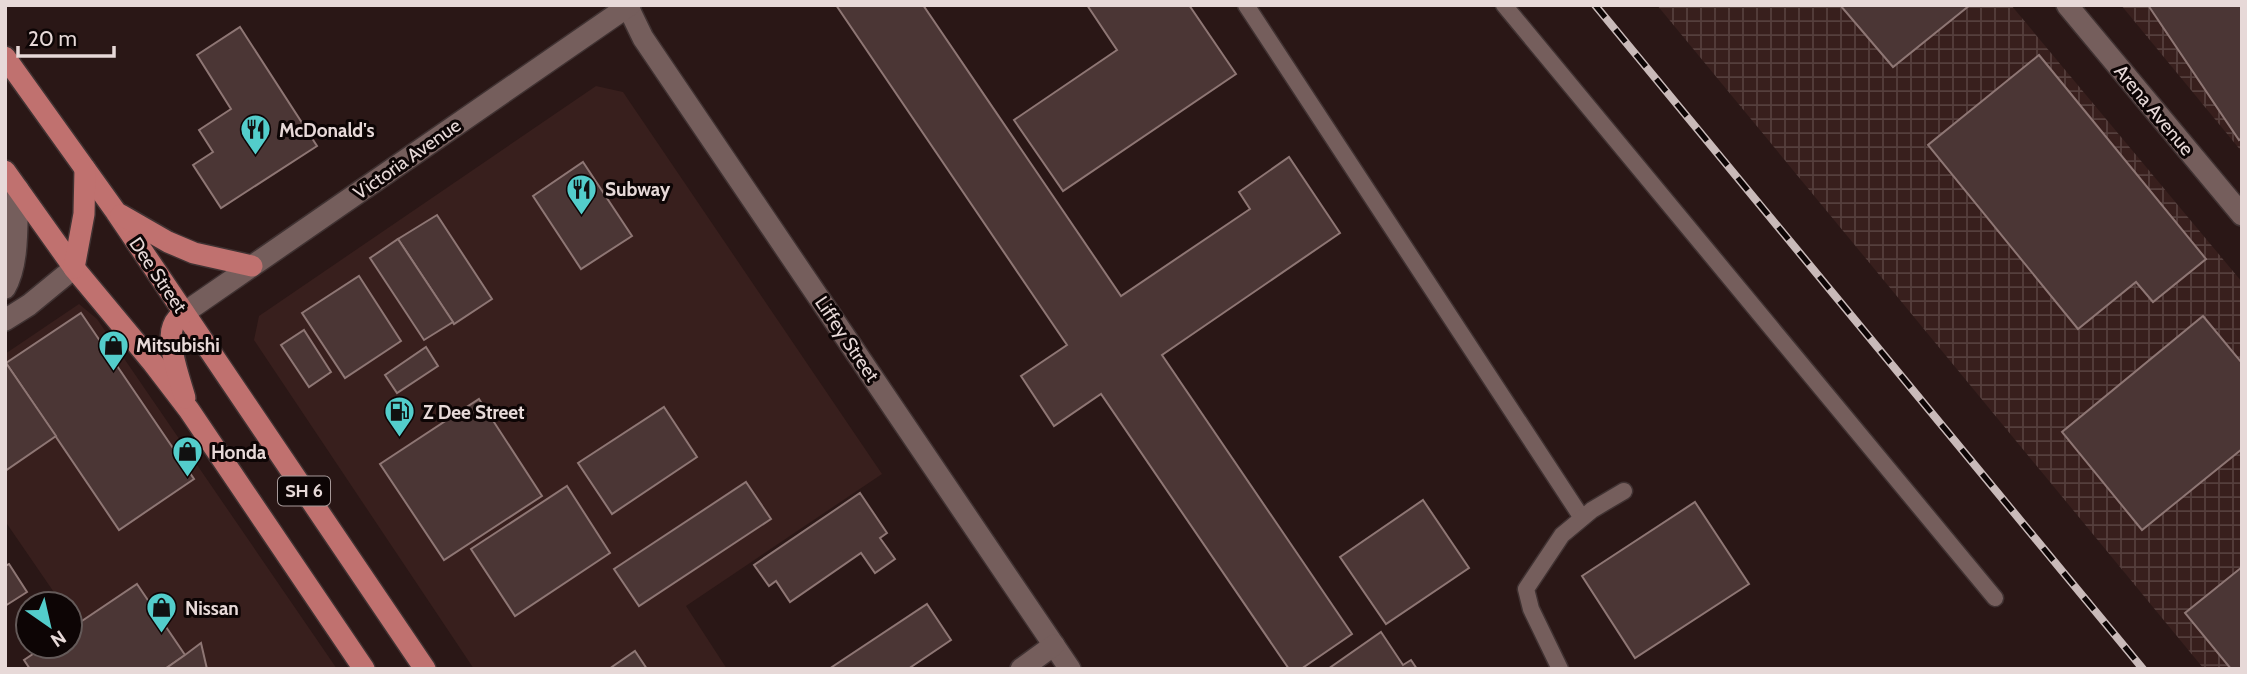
<svg xmlns="http://www.w3.org/2000/svg" width="2247" height="674" font-family="Cabin,sans-serif">
<defs>
<pattern id="industrial-grid" width="8" height="8" patternUnits="userSpaceOnUse" patternTransform="scale(1.75)"><rect width="8" height="8" fill="#381f1d"/><path d="M0 4h8M4 0v8" fill="none" stroke="#553f3d"/></pattern>
</defs>
<rect width="100%" height="100%" fill="#2a1716"/>
<g fill="#381f1d">
<path d="M596 86 623 92 882 474 686 606 727 669H474L254 340 259 316Z"/>
<path d="M79 304 97 319 337 669H34L83 635 70 616V604H62L5 521V354Z"/>
</g>
<g fill="url(#industrial-grid)">
<path d="M1657 5H2011L2242 282V669H2204Z"/>
<path d="M2121 5H2242V152Z"/>
</g>
<g fill="#4b3635" stroke="#8e7674" stroke-width="2">
<path d="M836 5H923L1121 296 1250 209 1239 192 1289 157 1340 233 1162 355 1352 634 1301 669H1289L1101 394 1054 426 1021 376 1067 345Z"/>
<path d="M1087 5H1189L1236 74 1063 191 1014 120 1117 50Z"/>
<path d="M1840 5H1970L1893 67Z"/>
<path d="M2148 5H2242V138L2239 140Z"/>
<path d="M240 27 317 146 221 208 193 165 213 152 199 130 231 109 197 55Z"/>
<path d="M2039 55 2206 259 2153 302 2136 282 2078 329 1928 145Z"/>
<path d="M583 162 632 236 581 269 533 196Z"/>
<path d="M437 215 492 299 454 324 398 239Z"/>
<path d="M398 239 453 322 424 340 370 258Z"/>
<path d="M359 276 401 341 345 378 302 313Z"/>
<path d="M81 313 194 479 119 530 6 363Z"/>
<path d="M2203 316 2242 363V449L2142 530 2062 432Z"/>
<path d="M304 330 331 372 309 387 281 345Z"/>
<path d="M426 347 438 366 397 393 385 375Z"/>
<path d="M6 363 56 436 5 471V364Z"/>
<path d="M479 399 542 496 444 560 380 464Z"/>
<path d="M664 407 697 457 612 514 578 463Z"/>
<path d="M746 482 771 519 639 606 614 569Z"/>
<path d="M567 486 610 553 515 616 471 549Z"/>
<path d="M860 493 887 533 880 538 895 559 875 573 861 553 790 602 776 581 769 586 754 565Z"/>
<path d="M1423 500 1469 568 1386 624 1340 557Z"/>
<path d="M1695 502 1749 584 1635 658 1582 576Z"/>
<path d="M9 564 27 592 5 606V566Z"/>
<path d="M2242 567V669H2231L2185 613Z"/>
<path d="M137 584 185 655 165 669H30L24 660 45 646H70V629Z"/>
<path d="M927 604 951 640 908 669H829Z"/>
<path d="M1381 632 1403 665 1411 660 1417 669H1328Z"/>
<path d="M201 643 207 669H165L185 655Z"/>
<path d="M635 651 647 669H609Z"/>
</g>
<g fill="none" stroke-linecap="round" stroke-linejoin="round">
<defs>
<g id="lane">
<path d="M1246 5 1582 518"/>
<path d="M1504 5 1995 598"/>
<path d="M1560 669 1531 609 1526 589 1562 535 1592 510 1624 491"/>
</g>
<g id="street">
<path d="M2067 5 2242 215"/>
<path d="M628 7 643 38 1070 669"/>
<path d="M5 288C20 263 16 219 18 189"/>
<path d="M5 320 29 305 74 268"/>
<path d="M1021 669 1054 645"/>
</g>
<path id="secondary" d="M184 313 630 5"/>
<g id="primary">
<path d="M5 57 116 212 425 669"/>
<path d="M5 171 74 268 153 363 189 410 364 669"/>
<path d="M121 215 168 242 194 253 252 266"/>
<path d="M74 268 84 214 85 169"/>
<path d="M184 313C179 317 175 320 173 326 166 343 180 380 185 398"/>
</g>
</defs>
<use href="#lane" stroke="#403232" stroke-width="19"/>
<use href="#street" stroke="#403232" stroke-width="24"/>
<use href="#secondary" stroke="#403232" stroke-width="24"/>
<use href="#primary" stroke="#403232" stroke-width="24"/>
<use href="#lane" stroke="#755e5c" stroke-width="16"/>
<use href="#street" stroke="#755e5c" stroke-width="21"/>
<use href="#secondary" stroke="#755e5c" stroke-width="21"/>
<use href="#primary" stroke="#c0716f" stroke-width="21"/>
<defs>
<path id="rail" d="M1595 5 2143 669"/>
</defs>
<use href="#rail" stroke="#c9bab9" stroke-width="8"/>
<use href="#rail" stroke="#0d0505" stroke-width="5" stroke-dasharray="16" stroke-linecap="butt"/>
</g>
<defs>
<symbol id="restaurant-pin" viewBox="-11 -11 22 30"><path d="M0 17L-7.5 6A9.5 9.5 0 1 1 7.5 6Z" fill="#53cdcb" stroke="#0d0505"/><path d="M-5-6h1v4h1v-4h1v4h1v-4h1v5L-1.5 .5V6h-2V.5L-5-1ZM5-6V6H3V1.5H1.5Q1.5-4 5-6Z" fill="#111"/></symbol>
<symbol id="shop-pin" viewBox="-11 -11 22 30"><path d="M0 17L-7.5 6A9.5 9.5 0 1 1 7.5 6Z" fill="#53cdcb" stroke="#0d0505"/><path d="M-5-2.5h2.3a2.7 3.5 0 0 1 5.4 0H5L5.5 6h-11ZM-1.5-2.5h3a1.5 2.3 0 0 0-3 0Z" fill="#111"/></symbol>
<symbol id="fuel-pin" viewBox="-11 -11 22 30"><path d="M0 17L-7.5 6A9.5 9.5 0 1 1 7.5 6Z" fill="#53cdcb" stroke="#0d0505"/><path d="M-5.5-6h7V0h2V4h1.3V-2.5L3-4.5l.8-.8L6-3V5H2.5V1h-1V6h-7ZM-4.2-4.7v3.2H.2V-4.7Z" fill="#111"/></symbol>
</defs>
<g fill-rule="evenodd">
<use href="#restaurant-pin" x="238" y="112" width="35" height="47"/>
<use href="#restaurant-pin" x="564" y="172" width="35" height="47"/>
<use href="#shop-pin" x="96" y="328" width="35" height="47"/>
<use href="#fuel-pin" x="382" y="394" width="35" height="47"/>
<use href="#shop-pin" x="170" y="434" width="35" height="47"/>
<use href="#shop-pin" x="144" y="590" width="35" height="47"/>
</g>
<g text-anchor="middle" dominant-baseline="central" stroke-width="6" stroke-linejoin="round" paint-order="stroke">
<rect fill="#0d0505" stroke="#a69999" stroke-width="2" x="278" y="476.5" width="52" height="29" rx="5"/>
<g font-size="18" font-weight="bold" fill="#e7d9d8">
<text x="304" y="491">SH 6</text>
</g>
<g font-size="19" fill="#e7d9d8" stroke="#0d0505">
<text transform="translate(2154 110) rotate(50)">Arena Avenue</text>
<text transform="translate(407 159) rotate(-35)">Victoria Avenue</text>
<text transform="translate(158 275) rotate(56)">Dee Street</text>
<text transform="translate(847 339) rotate(56)">Liffey Street</text>
</g>
<g font-size="19" font-weight="bold" fill="#e7d9d8" stroke="#0d0505" text-anchor="start">
<text x="279" y="130">McDonald's</text>
<text x="605" y="189">Subway</text>
<text x="136" y="345">Mitsubishi</text>
<text x="423" y="412">Z Dee Street</text>
<text x="211" y="452">Honda</text>
<text x="185" y="608">Nissan</text>
</g>
</g>
<rect width="2247" height="674" fill="none" stroke="#e7d9d8" stroke-width="14"/>
<g transform="translate(49 625) rotate(146)"><circle r="33" fill="#0d0505" stroke="#645a59" stroke-width="2"/>
<path d="M0-5L12 26L0 18L-12 26Z" fill="#53cdcb"/>
<text y="-10" font-size="19" font-weight="bold" text-anchor="middle" fill="#e7d9d8">N</text>
</g>
<path d="M18 46v10h96v-10" fill="none" stroke="#e7d9d8" stroke-width="3.5"/>
<text x="28" y="46" font-size="21" fill="#e7d9d8" stroke="#0d0505" stroke-width="5" paint-order="stroke">20 m</text>
</svg>
